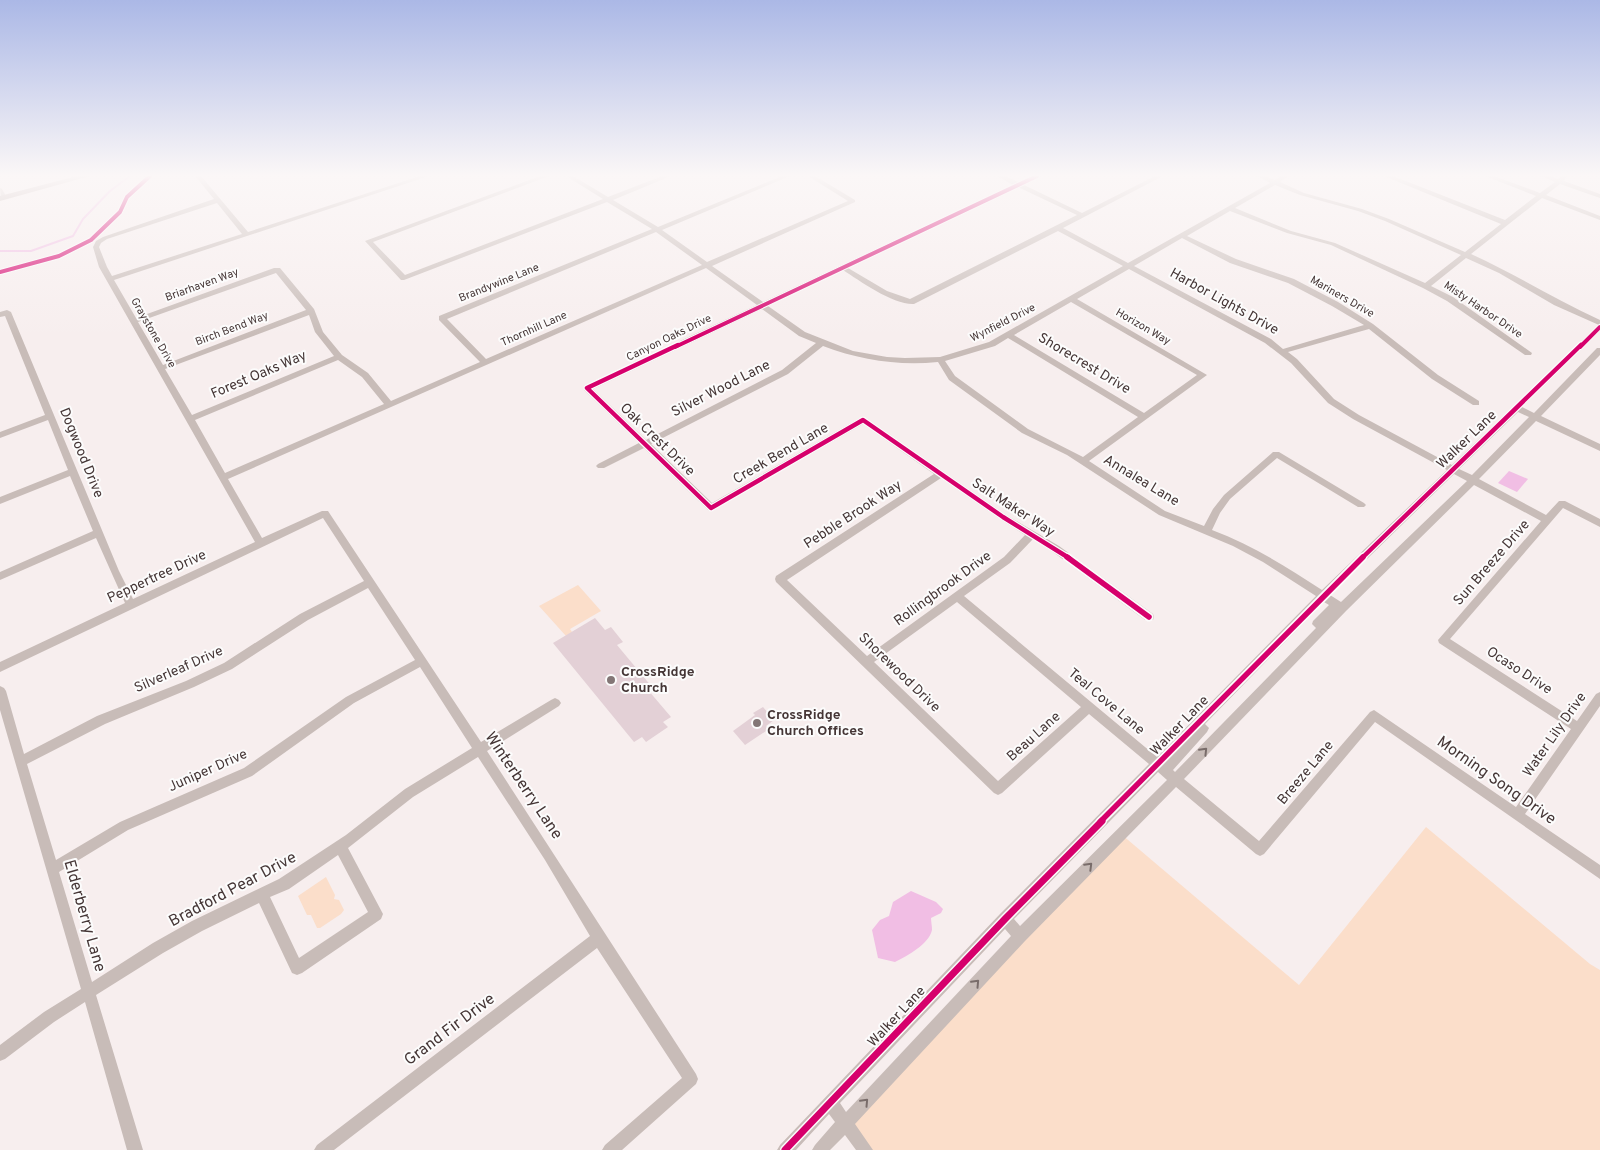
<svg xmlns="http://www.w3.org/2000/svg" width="1600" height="1150" font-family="Overpass,sans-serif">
<rect width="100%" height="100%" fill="#f7eeee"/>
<g fill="#fbdeca">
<path d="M578 585 601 611 570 629 572 632 566 636 539 606Z"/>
<path d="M1426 827 1590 964 1600 970V1150H866L845 1123 1121 834 1299 985Z"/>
<path d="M326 877 335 895 334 899 339 900 344 910 341 914 320 928H317L311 915H307L298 896Z"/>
</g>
<g fill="#f1bee4">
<path d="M1509 471 1528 479 1517 492 1498 483Z"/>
<path d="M911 891 936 902 943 909 941 913 931 918C931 921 932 926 932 930 929 944 907 956 895 962L878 958 872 930 880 920 889 916 893 902Z"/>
</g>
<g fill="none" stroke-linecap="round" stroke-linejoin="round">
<path stroke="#f1bee4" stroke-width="2" d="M0 251H31L73 236 83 219 110 191 130 176"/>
</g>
<g fill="#e3d0d6">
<path d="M595 618 605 630 611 627 623 642 617 645 652 687 648 690 671 717 663 722 668 727 646 742 642 737 634 742 553 643Z"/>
<path d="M763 707 774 720 766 726 769 729 745 745 733 731 755 715 753 713Z"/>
</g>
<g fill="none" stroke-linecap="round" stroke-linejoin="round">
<g fill="#c8bcb8" fill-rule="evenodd">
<path d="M195 176H201L248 232 420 176H429L114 280 136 318 274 268H280L314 309 323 332 342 355 368 373 391 401 480 362 439 320V316L652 229 607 202 404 280H401L365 241 540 176H549L373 242 405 275 603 199 566 176H573L608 197 662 176H671L613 200 658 227 782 176H790L662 230 707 262 848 201 808 176H815L855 200V202L712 266 763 302 1013 185 997 176H1005L1018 182 1032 176H1040L1024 185 1082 213 1155 176H1163L1063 228 1128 263 1270 183 1257 176H1265L1275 180 1281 176H1289L1280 182 1304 193 1362 209 1389 219 1465 252 1501 224 1384 176H1393L1505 220 1536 196 1485 176H1494L1540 193 1555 182 1541 176H1550L1558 179 1562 176H1567L1564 181 1600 194V198L1560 184 1546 195 1600 216V220L1542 198 1471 254C1515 274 1556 300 1600 320V331L1522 407 1534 413 1597 348H1600V355L1541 416 1600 444V451L1536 421 1479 479 1546 515 1559 501H1565L1600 519V527L1563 508 1450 639 1577 721 1596 694 1600 692V706L1525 814 1600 865V879L1375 722 1264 854 1260 856 1256 854 1176 787 1025 941 855 1124 873 1150H856L845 1135 830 1150H812L815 1145 835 1122 829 1114 796 1150H777L780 1145 1000 914 1149 764 1089 714 1002 793 998 795 994 793 776 582 775 579 776 576 934 474 863 424 711 511 708 510 644 448 604 468H598L596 466 598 464 639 443 584 390V386L757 305 706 268 228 479 262 538 322 511H328L481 742 551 700 555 698 559 700 561 703 559 706 487 751 696 1074 698 1079 696 1084 622 1150H602L605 1145 682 1078 597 948 334 1150H314L317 1145 590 936 545 860 478 757 413 797 348 848 383 914 381 919 302 973 297 975 292 973 259 903 202 931 163 953 96 995 143 1150H127L85 1002 54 1022 5 1059 0 1061V1045L44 1012 81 989 0 710V686L4 688 6 691 24 754 97 716 186 681 224 663 300 614 364 581 323 518 0 672V662L125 603 96 538 0 580V572L93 531 70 476 0 504V497L68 470 48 420 0 438V432L45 415 5 316 0 317V312L7 310 11 312 119 571 133 599 255 542 99 267 93 247 96 241 103 237 214 199ZM1275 185 1300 195 1358 211 1385 221 1461 255 1425 283 1335 243 1291 231 1235 208ZM1018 187 1077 215 910 299 887 291 848 268ZM217 203 242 234 112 276 107 267 99 247 101 243 107 239ZM1230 211 1287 233 1331 245 1423 288 1447 301 1525 355H1531L1532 353 1453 297 1431 286 1466 258 1499 273 1554 305 1599 325 1452 465 1359 415 1334 399 1297 359 1288 352 1369 329 1432 379 1473 405H1479V401L1438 375 1373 324 1338 302 1294 279 1236 259 1187 236ZM1058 231 1123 266 989 342 940 357 905 358 887 357 853 351 805 332 768 306 843 270C860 281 893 305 914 304ZM656 232 702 265 486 359 447 319ZM1182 238 1230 263 1288 283 1332 306 1364 325 1283 349 1271 339 1134 266ZM1129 269 1265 343 1291 363 1328 403 1353 419 1447 470 1322 590C1287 567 1252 545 1212 530L1220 513 1230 499 1277 458 1358 507H1364L1366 505 1364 503 1279 452H1273L1224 495 1213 509 1204 526 1165 511 1089 461 1207 375 1077 299ZM276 273 306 310 163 365 138 322ZM1071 302 1197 375 1144 413 1014 335ZM762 309 799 336 816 343 782 370 646 440 593 389ZM309 315 315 332 334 356 192 415 165 369ZM1008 338 1138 417 1083 457 1028 429 955 376 945 361 995 346ZM823 346C860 360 898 366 938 362L949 380 1022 433 1067 455 1159 515 1233 546 1263 562 1316 596 1157 757 964 596 1010 563 1033 539 1053 552 1145 620H1153L1154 617 1153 614 1059 546 1006 515 866 418H860L712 503 651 444 788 374ZM338 360 362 377 384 404 225 473 195 420ZM1518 412 1529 417 1472 475 1459 469ZM1454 474 1467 481 1341 602 1330 595ZM941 478 1000 519 1025 535 1004 557 867 656 787 580ZM1474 485 1541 521 1438 640 1439 643 1571 729 1516 807 1374 710 1370 712 1259 841 1184 779 1346 611ZM368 588 415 660 346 697 244 768 120 822 56 860 27 764 105 724 194 687 232 669 308 620ZM957 602 1081 707 998 781 874 662ZM1324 602 1329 605 1313 621 1312 624 1316 628 1175 772 1173 770 1207 732 1209 728 1205 724ZM420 667 472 748 405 789 346 835 279 879 192 921 153 943 92 982 59 872 128 830 252 776 354 703ZM1158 772 1167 780 1020 926 1014 919ZM338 855 368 912 299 958 270 897 289 889ZM1005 929 1011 936 846 1112 840 1103Z"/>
<path d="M0 188 2 189 7 198 6 199 1 198Z"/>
</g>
<path fill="#baaaa5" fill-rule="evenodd" d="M77 176H90L0 201V196Z"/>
<defs>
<g id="cycleway-far3">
<path d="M0 272 59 256 91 240 120 212 127 197 150 176"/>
<path d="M675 347 1037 176"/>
<path d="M1580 347 1600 327"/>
</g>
<g id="cycleway-far2">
<path d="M678 345 587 388 711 508 863 420 1003 517 1069 558"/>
<path d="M1362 558 1581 345"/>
</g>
<g id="cycleway-far1">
<path d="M1067 557 1149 617"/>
<path d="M1100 822 1363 557"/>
</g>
<path id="cycleway" d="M785 1150 1005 919 1102 821"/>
</defs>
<use href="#cycleway-far3" stroke="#fcfcfc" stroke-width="6"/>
<use href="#cycleway-far2" stroke="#fcfcfc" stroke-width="7"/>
<use href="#cycleway-far1" stroke="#fcfcfc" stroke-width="9"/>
<use href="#cycleway" stroke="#fcfcfc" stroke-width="10"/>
<use href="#cycleway-far3" stroke="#d6006c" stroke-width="4"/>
<use href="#cycleway-far2" stroke="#d6006c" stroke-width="4.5"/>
<use href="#cycleway-far1" stroke="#d6006c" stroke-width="5.5"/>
<use href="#cycleway" stroke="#d6006c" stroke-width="7"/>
</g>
<defs><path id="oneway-chevron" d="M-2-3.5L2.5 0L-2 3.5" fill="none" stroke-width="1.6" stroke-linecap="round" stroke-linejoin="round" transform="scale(1.25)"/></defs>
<g stroke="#796c6a">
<use href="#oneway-chevron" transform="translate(1204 751) rotate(-46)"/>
<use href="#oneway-chevron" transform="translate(1089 866) rotate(-45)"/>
<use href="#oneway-chevron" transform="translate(976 983) rotate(-47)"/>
<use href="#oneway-chevron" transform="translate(865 1102) rotate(-47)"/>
</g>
<linearGradient id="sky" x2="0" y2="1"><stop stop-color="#abb8e6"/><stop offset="0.52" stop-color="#fbf7f7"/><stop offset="1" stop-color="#fbf7f7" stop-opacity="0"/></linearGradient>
<rect width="1600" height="337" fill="url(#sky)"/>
<g fill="#837676" stroke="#fcfcfc" stroke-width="2">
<circle cx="611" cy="680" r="5"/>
<circle cx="757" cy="723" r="5"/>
</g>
<g text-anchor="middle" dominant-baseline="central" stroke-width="4" stroke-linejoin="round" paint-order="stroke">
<g font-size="11" fill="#453636" stroke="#fcfcfc">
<text transform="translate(499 283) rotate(-22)">Brandywine Lane</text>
<text transform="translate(202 285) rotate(-20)">Briarhaven Way</text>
<text transform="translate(1342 297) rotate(30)">Mariners Drive</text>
<text transform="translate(1483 310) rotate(34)">Misty Harbor Drive</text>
<text transform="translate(1003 323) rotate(-27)">Wynfield Drive</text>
<text transform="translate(1143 327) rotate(30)">Horizon Way</text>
<text transform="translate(232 329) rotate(-21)">Birch Bend Way</text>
<text transform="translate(534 329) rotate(-24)">Thornhill Lane</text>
<text transform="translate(153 333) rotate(60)">Graystone Drive</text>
<text transform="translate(669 338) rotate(-26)">Canyon Oaks Drive</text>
</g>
<g font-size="14" fill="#453636" stroke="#fcfcfc">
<text transform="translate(1224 302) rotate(29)">Harbor Lights Drive</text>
<text transform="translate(1084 364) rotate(31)">Shorecrest Drive</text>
<text transform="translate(259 375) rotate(-23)">Forest Oaks Way</text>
<text transform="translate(721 389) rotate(-27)">Silver Wood Lane</text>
<text transform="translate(657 440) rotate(44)">Oak Crest Drive</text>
<text transform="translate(1467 440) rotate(-44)">Walker Lane</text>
<text transform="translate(81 453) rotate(68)">Dogwood Drive</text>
<text transform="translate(781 454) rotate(-30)">Creek Bend Lane</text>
<text transform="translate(1141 481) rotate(31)">Annalea Lane</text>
<text transform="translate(1013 508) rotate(33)">Salt Maker Way</text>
<text transform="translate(853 515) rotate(-33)">Pebble Brook Way</text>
<text transform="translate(1492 563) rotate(-49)">Sun Breeze Drive</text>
<text transform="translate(157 577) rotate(-25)">Peppertree Drive</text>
<text transform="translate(943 589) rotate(-36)">Rollingbrook Drive</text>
<text transform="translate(179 670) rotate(-24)">Silverleaf Drive</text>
<text transform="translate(1519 671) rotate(33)">Ocaso Drive</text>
<text transform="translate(899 673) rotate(44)">Shorewood Drive</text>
<text transform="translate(1106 702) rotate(40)">Teal Cove Lane</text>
<text transform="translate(1180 726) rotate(-46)">Walker Lane</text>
<text transform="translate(1555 735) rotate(-55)">Water Lily Drive</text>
<text transform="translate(1034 737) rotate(-42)">Beau Lane</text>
<text transform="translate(208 771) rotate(-24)">Juniper Drive</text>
<text transform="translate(1306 773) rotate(-50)">Breeze Lane</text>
<text transform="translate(897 1017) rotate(-47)">Walker Lane</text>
</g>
<g font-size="14" font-weight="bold" fill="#453636" stroke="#fcfcfc" text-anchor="start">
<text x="621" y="672">CrossRidge<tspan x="621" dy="16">Church</tspan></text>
<text x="767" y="715">CrossRidge<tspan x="767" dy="16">Church Offices</tspan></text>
</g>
<g font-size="16" fill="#453636" stroke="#fcfcfc">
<text transform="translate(1496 781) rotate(35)">Morning Song Drive</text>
<text transform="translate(523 786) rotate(56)">Winterberry Lane</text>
<text transform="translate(233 890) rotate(-28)">Bradford Pear Drive</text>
<text transform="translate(84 916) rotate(74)">Elderberry Lane</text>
<text transform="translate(450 1030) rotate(-37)">Grand Fir Drive</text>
</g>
</g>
</svg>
